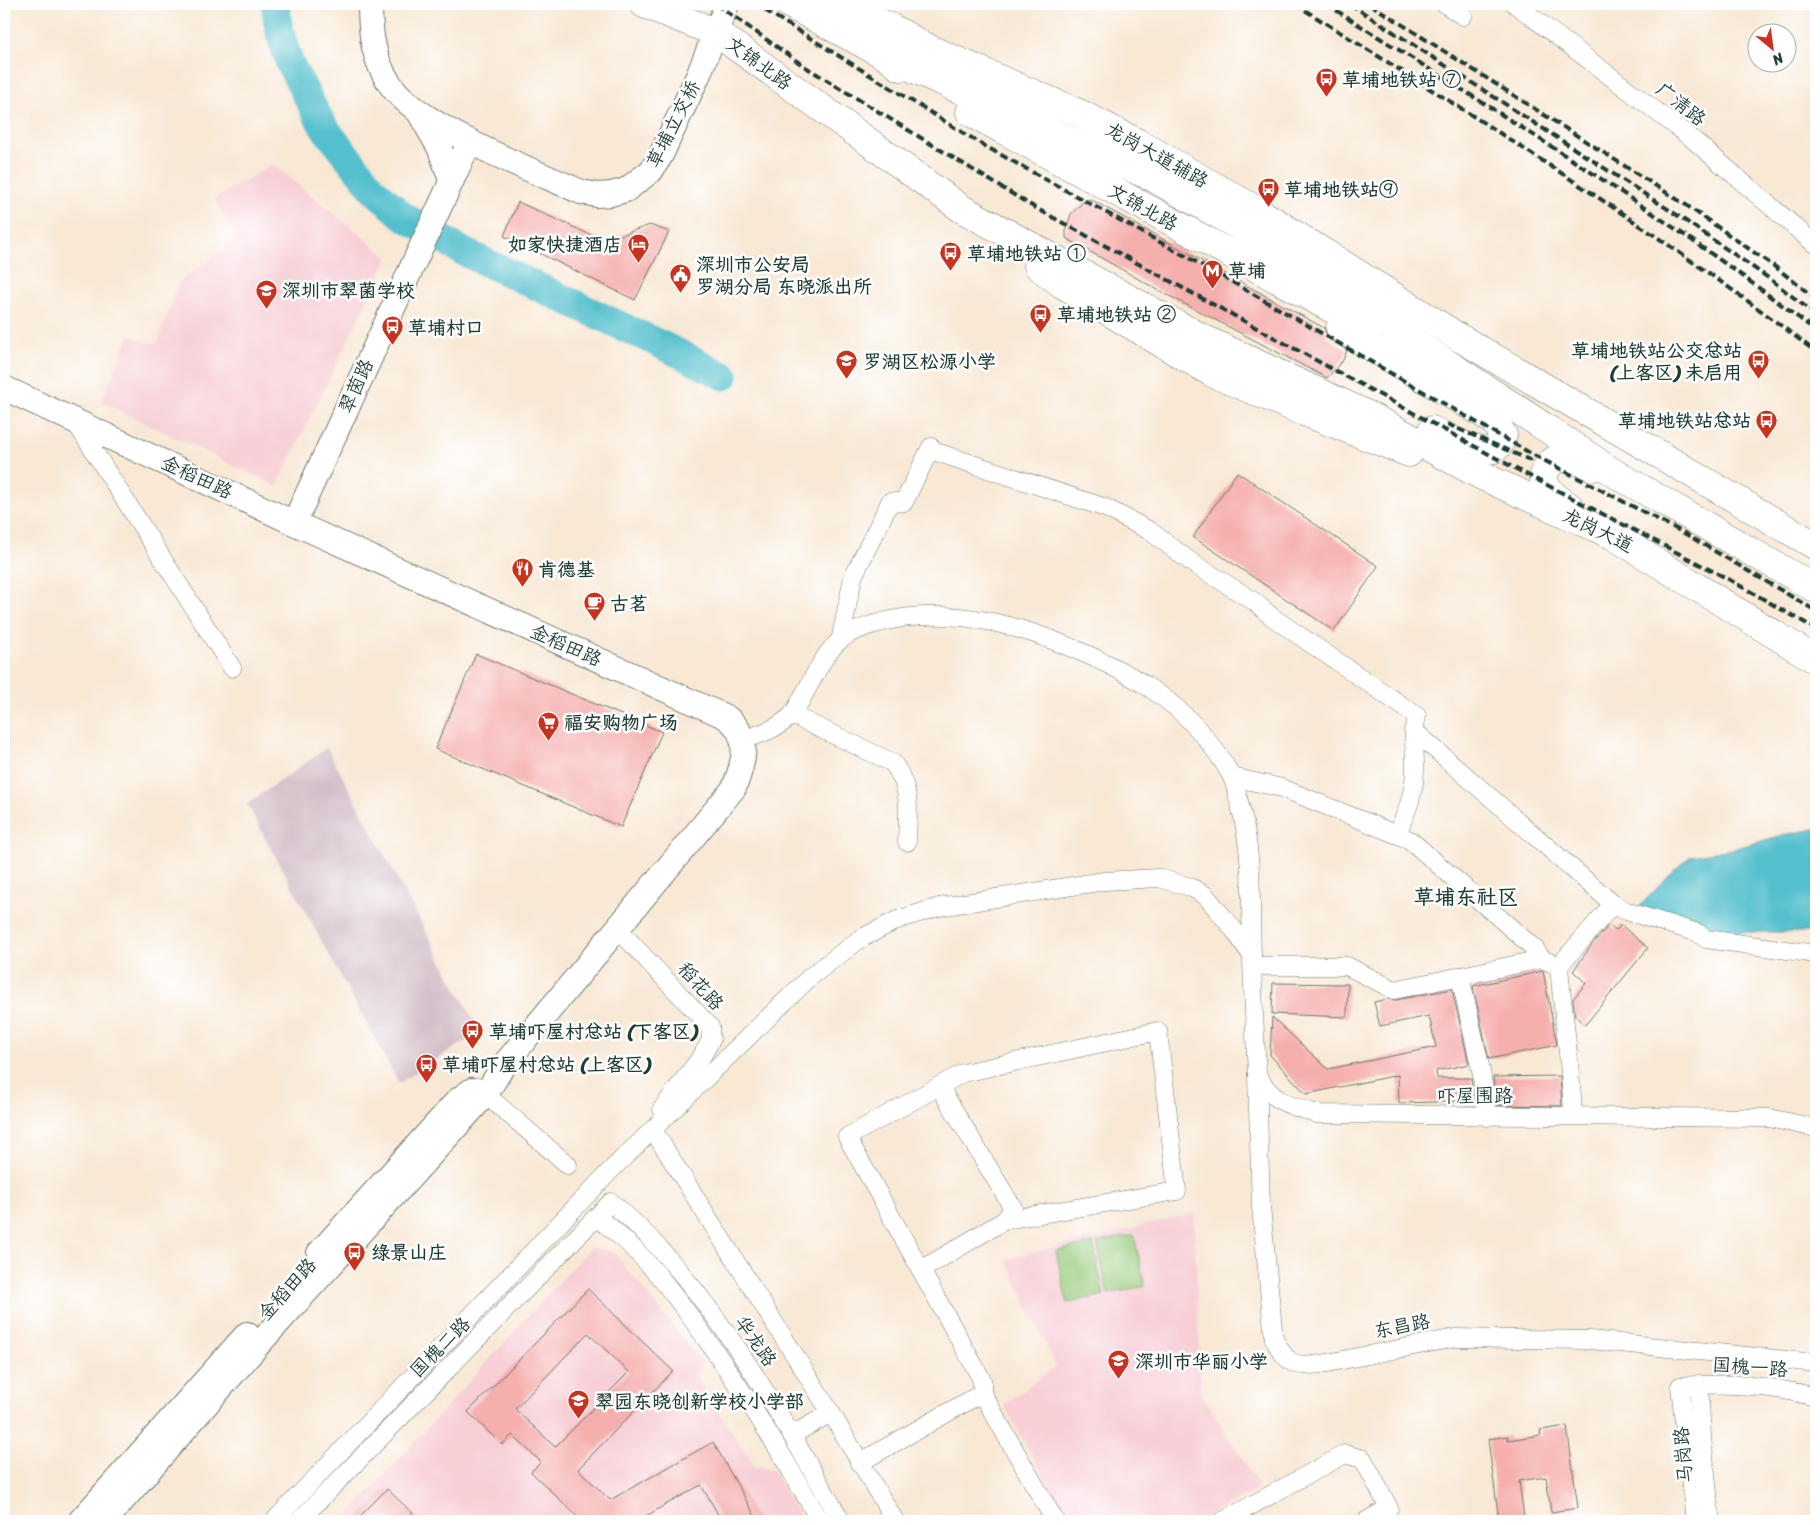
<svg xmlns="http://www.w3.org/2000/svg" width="1820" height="1525" font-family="Sriracha,'LXGW WenKai TC',sans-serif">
<rect width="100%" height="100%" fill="#fff"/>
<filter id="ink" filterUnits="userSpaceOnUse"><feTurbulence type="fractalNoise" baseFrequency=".02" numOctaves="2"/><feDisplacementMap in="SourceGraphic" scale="10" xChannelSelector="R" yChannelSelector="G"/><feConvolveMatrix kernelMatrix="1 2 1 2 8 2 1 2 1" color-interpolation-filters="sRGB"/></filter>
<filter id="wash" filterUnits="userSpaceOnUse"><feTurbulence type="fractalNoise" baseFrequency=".0096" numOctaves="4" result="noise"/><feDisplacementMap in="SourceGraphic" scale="20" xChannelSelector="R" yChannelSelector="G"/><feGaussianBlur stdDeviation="1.12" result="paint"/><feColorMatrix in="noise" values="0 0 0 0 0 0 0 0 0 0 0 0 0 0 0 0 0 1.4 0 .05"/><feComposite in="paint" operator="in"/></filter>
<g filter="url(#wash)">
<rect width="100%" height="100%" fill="#f8e8d4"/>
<g fill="#f7cfd5">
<path d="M273 164 388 258 277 486 101 402 129 336 157 344 179 282 238 239 214 199Z"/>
<path d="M1194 1213 1201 1393 1260 1488 1199 1521H1068L1004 1405 1056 1366 1006 1259Z"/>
<path d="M591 1247 614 1253 703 1364 695 1375 754 1466 773 1470 802 1521H343Z"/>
</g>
<path fill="#d2bdc8" d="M327 748 480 1032 399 1083 247 804Z"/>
<g fill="#99ca7a" stroke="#5c8457">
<path d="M1134 1235 1145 1286 1108 1294 1097 1242Z"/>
<path d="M1093 1243 1104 1295 1067 1303 1056 1251Z"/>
</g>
<path fill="#54c0cd" stroke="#3a7e80" d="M1816 829V932H1720L1669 922 1640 906 1673 871 1691 856 1733 849 1787 834Z"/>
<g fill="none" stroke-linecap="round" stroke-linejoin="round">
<path stroke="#54c0cd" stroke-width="29" d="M275 4 280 34 290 64 323 126 374 190 403 216 464 252 666 347 724 376"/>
</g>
<g id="blocks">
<g fill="#f5afad" fill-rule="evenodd">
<path d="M1090 199 1324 328 1327 336 1332 341 1347 350 1343 360 1327 378 1158 290 1066 238V229L1071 214 1083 202Z"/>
<path d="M518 202 604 241 650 225 669 232 635 300 504 236Z"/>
<path d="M1237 472 1378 566 1334 631 1193 537Z"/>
<path d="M476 654 662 732 621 827 435 749Z"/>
<path d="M1609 925 1616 930 1621 925 1648 948 1585 1025 1575 1016 1573 999 1586 983 1573 971 1590 947Z"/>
<path d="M1543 971 1557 1045 1489 1059 1473 986Z"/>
<path d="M1273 983 1348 984 1347 1017 1272 1014Z"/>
<path d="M1452 989 1469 1064 1436 1071 1437 1078H1471L1474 1101 1399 1103 1398 1075 1306 1094 1270 1055 1272 1017 1328 1069 1436 1047 1429 1016 1380 1026 1374 1002 1388 999 1396 1000Z"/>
<path d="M1560 1076 1562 1106 1496 1105 1493 1077Z"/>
<path d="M588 1289 673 1371 578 1469 610 1500 713 1442 758 1521H722L701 1485 637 1521H582L531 1472 541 1462 512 1435 502 1445 468 1412ZM588 1333 629 1372 555 1447 515 1409Z"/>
<path d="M1567 1426 1578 1508 1551 1512 1546 1477 1519 1481 1524 1517 1499 1521 1488 1439 1508 1436V1440L1541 1435 1540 1430Z"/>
<path d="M387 1489 421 1521H355Z"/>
</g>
</g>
</g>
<g filter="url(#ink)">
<use href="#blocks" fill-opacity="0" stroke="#6b796c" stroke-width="1"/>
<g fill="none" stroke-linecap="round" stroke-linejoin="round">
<defs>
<g id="street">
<path d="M1445 4 1463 16"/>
<path d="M1515 4 1690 137 1816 245"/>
<path d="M74 420 232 668"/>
<path d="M930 450 1106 508 1150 531 1191 562 1255 602 1272 617 1417 716C1412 734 1415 749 1415 767 1415 792 1407 812 1397 834"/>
<path d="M841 637 853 577 890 502H904L931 447"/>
<path d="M792 715 893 763C912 790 908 810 907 842"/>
<path d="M1413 730 1613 904"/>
<path d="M744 740C760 734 779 728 792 715 796 710 800 702 803 696 817 672 828 642 855 631 920 604 989 616 1052 640 1127 669 1190 702 1231 775 1236 784 1237 796 1240 805 1254 858 1250 904 1252 957 1253 996 1255 1035 1257 1074 1271 1102 1290 1106 1318 1114L1769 1118 1816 1128"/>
<path d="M1232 777 1282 788 1410 840 1535 949 1542 959 1559 966 1613 904 1626 911 1698 933 1706 939 1816 954"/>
<path d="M618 929 710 1027 711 1040 702 1056 662 1109"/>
<path d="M1253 966H1347L1394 990 1542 959"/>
<path d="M1559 966C1563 1016 1571 1065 1573 1115"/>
<path d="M1460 976 1481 1070 1487 1117"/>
<path d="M1257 1075 1261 1207 1274 1339C1288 1365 1293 1367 1322 1364L1455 1338 1590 1340 1816 1363"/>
<path d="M477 1087 568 1165"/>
<path d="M653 1130 831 1413 895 1521"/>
<path d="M597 1218C639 1247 670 1288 699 1329 744 1391 783 1455 820 1521"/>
<path d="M921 1270 1005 1220 1013 1208 939 1086"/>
<path d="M1699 1384 1702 1437 1711 1521"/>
<path d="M982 1393 1055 1521"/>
<path d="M792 1435 831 1413"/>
<path d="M859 1463 982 1393V1380L847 1137 963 1073 1158 1031 1177 1191 1005 1220"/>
<path d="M274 1521 613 1168 810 977 860 939 897 920 939 907 1104 881 1159 878 1190 887 1205 895 1234 930 1252 956"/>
<path d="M299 1521 611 1202C707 1282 780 1414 841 1521"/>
<path d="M1223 1521 1345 1454 1363 1459 1389 1508 1366 1521"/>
<path d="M1695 1521 1680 1386C1727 1382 1770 1385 1816 1397"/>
</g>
<g id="secondary">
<path d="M370 4C370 32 373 60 390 84 419 127 532 170 581 192L597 195 611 194 626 190 651 171 661 155 698 76 727 4"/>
<path d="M420 114 440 149 451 180"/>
<path d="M4 388 294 523 726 717C752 736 744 762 734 788L503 1066 486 1094 258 1345 105 1521"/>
<path d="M294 523 470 141"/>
<path d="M319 1253 458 1100 472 1090"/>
<path d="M80 1521 247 1334"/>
</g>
<path id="primary" d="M836 4 890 27 930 49 1081 114 1138 143 1253 208 1460 338 1816 546"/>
<g id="highway">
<path d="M644 4 717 33 962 209 1204 339 1370 416 1482 476 1612 535 1816 660"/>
<path d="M789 4 886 56 900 67"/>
<path d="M886 56 1156 179 1235 224 1616 474 1816 589"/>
<path d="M970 112 1369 329"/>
<path d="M1038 266 1062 284 1212 373 1304 412 1409 453"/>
<path d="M1340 328 1482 413 1495 422 1503 435C1496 469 1451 438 1432 430"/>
<path d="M1570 507C1555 497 1534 484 1549 465 1552 461 1557 458 1562 458 1572 458 1583 463 1593 467"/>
</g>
</defs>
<use href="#street" stroke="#6b796c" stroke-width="19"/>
<use href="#secondary" stroke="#6b796c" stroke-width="26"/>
<use href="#primary" stroke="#6b796c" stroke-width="29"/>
<use href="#highway" stroke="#6b796c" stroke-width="29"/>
<use href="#street" stroke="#fff" stroke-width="18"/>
<use href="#secondary" stroke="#fff" stroke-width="24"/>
<use href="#primary" stroke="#fff" stroke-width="28"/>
<use href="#highway" stroke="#fff" stroke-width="28"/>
<g stroke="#1f3d34" stroke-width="4" stroke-dasharray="8 4" stroke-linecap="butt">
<path d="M716 4 804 66 1032 206 1520 471 1730 580 1816 629"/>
<path d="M755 4 983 145 1220 275 1530 453 1684 533 1816 611"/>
<path d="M1295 4C1472 115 1650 225 1816 352"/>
<path d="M1326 4C1492 109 1661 211 1816 331"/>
<path d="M1350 4 1677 215 1770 279 1816 315"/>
<path d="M1370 4 1686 205 1778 269 1816 299"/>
<path d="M1447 424 1532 461"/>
</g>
</g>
</g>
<defs>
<symbol id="bus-pin" viewBox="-11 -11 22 30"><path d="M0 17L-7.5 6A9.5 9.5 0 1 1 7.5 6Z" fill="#c8321e" stroke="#fff"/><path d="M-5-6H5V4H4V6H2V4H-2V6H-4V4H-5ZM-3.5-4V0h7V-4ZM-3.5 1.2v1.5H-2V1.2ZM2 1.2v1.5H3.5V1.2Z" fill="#fff"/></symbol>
<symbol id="hotel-pin" viewBox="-11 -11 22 30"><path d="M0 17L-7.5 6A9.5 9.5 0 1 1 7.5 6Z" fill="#c8321e" stroke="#fff"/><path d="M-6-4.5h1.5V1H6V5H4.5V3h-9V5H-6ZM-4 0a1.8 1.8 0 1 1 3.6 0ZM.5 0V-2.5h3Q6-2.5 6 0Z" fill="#fff"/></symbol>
<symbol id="metro-pin" viewBox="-11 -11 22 30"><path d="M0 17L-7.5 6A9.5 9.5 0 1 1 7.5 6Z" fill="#c8321e" stroke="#fff"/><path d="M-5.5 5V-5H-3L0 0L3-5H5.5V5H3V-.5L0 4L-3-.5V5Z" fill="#fff"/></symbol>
<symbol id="civic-pin" viewBox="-11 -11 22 30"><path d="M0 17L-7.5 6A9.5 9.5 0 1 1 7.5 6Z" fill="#c8321e" stroke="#fff"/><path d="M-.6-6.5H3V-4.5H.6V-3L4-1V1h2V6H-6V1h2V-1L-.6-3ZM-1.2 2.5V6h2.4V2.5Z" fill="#fff"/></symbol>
<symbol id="school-pin" viewBox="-11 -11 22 30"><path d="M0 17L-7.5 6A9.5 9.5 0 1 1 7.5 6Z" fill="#c8321e" stroke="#fff"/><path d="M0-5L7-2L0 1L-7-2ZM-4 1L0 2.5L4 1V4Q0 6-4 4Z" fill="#fff"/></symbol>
<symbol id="restaurant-pin" viewBox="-11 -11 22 30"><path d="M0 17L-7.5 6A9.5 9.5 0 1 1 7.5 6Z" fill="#c8321e" stroke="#fff"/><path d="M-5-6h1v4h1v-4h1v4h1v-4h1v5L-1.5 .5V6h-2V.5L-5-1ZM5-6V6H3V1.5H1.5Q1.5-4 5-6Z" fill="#fff"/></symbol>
<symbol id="cafe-pin" viewBox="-11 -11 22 30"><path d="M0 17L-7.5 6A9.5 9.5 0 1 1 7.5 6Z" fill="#c8321e" stroke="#fff"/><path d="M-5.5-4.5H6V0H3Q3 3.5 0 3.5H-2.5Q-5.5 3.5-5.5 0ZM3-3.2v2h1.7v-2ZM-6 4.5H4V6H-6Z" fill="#fff"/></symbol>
<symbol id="supermarket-pin" viewBox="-11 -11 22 30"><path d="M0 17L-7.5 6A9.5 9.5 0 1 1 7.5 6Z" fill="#c8321e" stroke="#fff"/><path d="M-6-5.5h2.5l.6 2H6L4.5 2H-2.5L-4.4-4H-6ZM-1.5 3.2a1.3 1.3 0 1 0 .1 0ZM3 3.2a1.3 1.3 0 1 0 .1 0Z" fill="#fff"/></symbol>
</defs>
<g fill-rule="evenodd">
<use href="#bus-pin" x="1314" y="66" width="25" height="34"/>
<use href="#bus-pin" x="1256" y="176" width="25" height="34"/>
<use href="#hotel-pin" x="626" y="232" width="25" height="34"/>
<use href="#bus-pin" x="938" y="240" width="25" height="34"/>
<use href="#metro-pin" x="1200" y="258" width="25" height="34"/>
<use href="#civic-pin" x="668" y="262" width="25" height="34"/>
<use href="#school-pin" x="254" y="278" width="25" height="34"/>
<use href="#bus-pin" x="1028" y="302" width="25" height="34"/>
<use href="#bus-pin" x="380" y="314" width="25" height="34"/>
<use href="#school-pin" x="834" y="348" width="25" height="34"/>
<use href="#bus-pin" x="1746" y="348" width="25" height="34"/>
<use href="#bus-pin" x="1754" y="408" width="25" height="34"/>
<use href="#restaurant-pin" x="510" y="556" width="25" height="34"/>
<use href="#cafe-pin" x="582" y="590" width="25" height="34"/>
<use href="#supermarket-pin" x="536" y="710" width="25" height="34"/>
<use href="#bus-pin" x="460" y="1018" width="25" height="34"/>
<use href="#bus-pin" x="414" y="1052" width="25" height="34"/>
<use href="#bus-pin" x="342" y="1240" width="25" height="34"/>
<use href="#school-pin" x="1106" y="1348" width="25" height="34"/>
<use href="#school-pin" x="566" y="1388" width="25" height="34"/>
</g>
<g text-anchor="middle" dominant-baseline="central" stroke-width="5" stroke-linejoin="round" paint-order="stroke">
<g font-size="19" fill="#1f3d34" stroke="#fff">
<text transform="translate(759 63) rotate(36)">文锦北路</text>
<text transform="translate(1681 104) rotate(38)">广清路</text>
<text transform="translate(673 124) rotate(-63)">草埔立交桥</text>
<text transform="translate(1157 155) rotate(29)">龙岗大道辅路</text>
<text transform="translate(1143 207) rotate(29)">文锦北路</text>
<text transform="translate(356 386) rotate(-66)">翠茵路</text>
<text transform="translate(197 477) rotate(25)">金稻田路</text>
<text transform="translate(1598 530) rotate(26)">龙岗大道</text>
<text transform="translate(566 645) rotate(24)">金稻田路</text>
<text transform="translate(701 986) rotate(48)">稻花路</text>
<text x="1475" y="1095">吓屋围路</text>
<text transform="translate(287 1289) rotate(-48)">金稻田路</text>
<text transform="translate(1402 1326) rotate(-11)">东昌路</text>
<text transform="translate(756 1341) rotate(55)">华龙路</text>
<text transform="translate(440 1347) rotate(-45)">国槐二路</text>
<text transform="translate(1750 1367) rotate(4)">国槐一路</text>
<text transform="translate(1683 1455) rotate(-95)">马岗路</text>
</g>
<g font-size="19" font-weight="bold" fill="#1f3d34" stroke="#fff" text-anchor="start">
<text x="1342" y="79">草埔地铁站 ⑦</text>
<text x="1284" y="189">草埔地铁站⑨</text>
<text x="622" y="244" text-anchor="end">如家快捷酒店</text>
<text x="967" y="253">草埔地铁站 ①</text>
<text x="696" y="264">深圳市公安局<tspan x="696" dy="22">罗湖分局 东晓派出所</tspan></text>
<text x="1228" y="270">草埔</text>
<text x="282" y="290">深圳市翠菌学校</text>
<text x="1057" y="314">草埔地铁站 ②</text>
<text x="408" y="327">草埔村口</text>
<text x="1742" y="350" text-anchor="end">草埔地铁站公交总站<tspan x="1742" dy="22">(上客区) 未启用</tspan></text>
<text x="863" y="361">罗湖区松源小学</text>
<text x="1751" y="420" text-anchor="end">草埔地铁站总站</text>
<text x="538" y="569">肯德基</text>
<text x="610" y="603">古茗</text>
<text x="564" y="722">福安购物广场</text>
<text x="489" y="1031">草埔吓屋村总站 (下客区)</text>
<text x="442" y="1064">草埔吓屋村总站 (上客区)</text>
<text x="371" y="1252">绿景山庄</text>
<text x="1135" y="1361">深圳市华丽小学</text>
<text x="595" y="1401">翠园东晓创新学校小学部</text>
</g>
<g font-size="21" font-weight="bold" fill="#1f3d34" stroke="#fff">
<text x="1466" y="897">草埔东社区</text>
</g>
</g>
<rect width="1820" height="1525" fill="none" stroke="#fff" stroke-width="20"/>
<g transform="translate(1772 48) rotate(151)"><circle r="24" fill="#ffffff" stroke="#a5b1ae"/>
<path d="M0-4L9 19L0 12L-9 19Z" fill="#c8321e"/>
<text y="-8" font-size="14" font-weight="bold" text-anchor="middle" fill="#1f3d34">N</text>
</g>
</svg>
